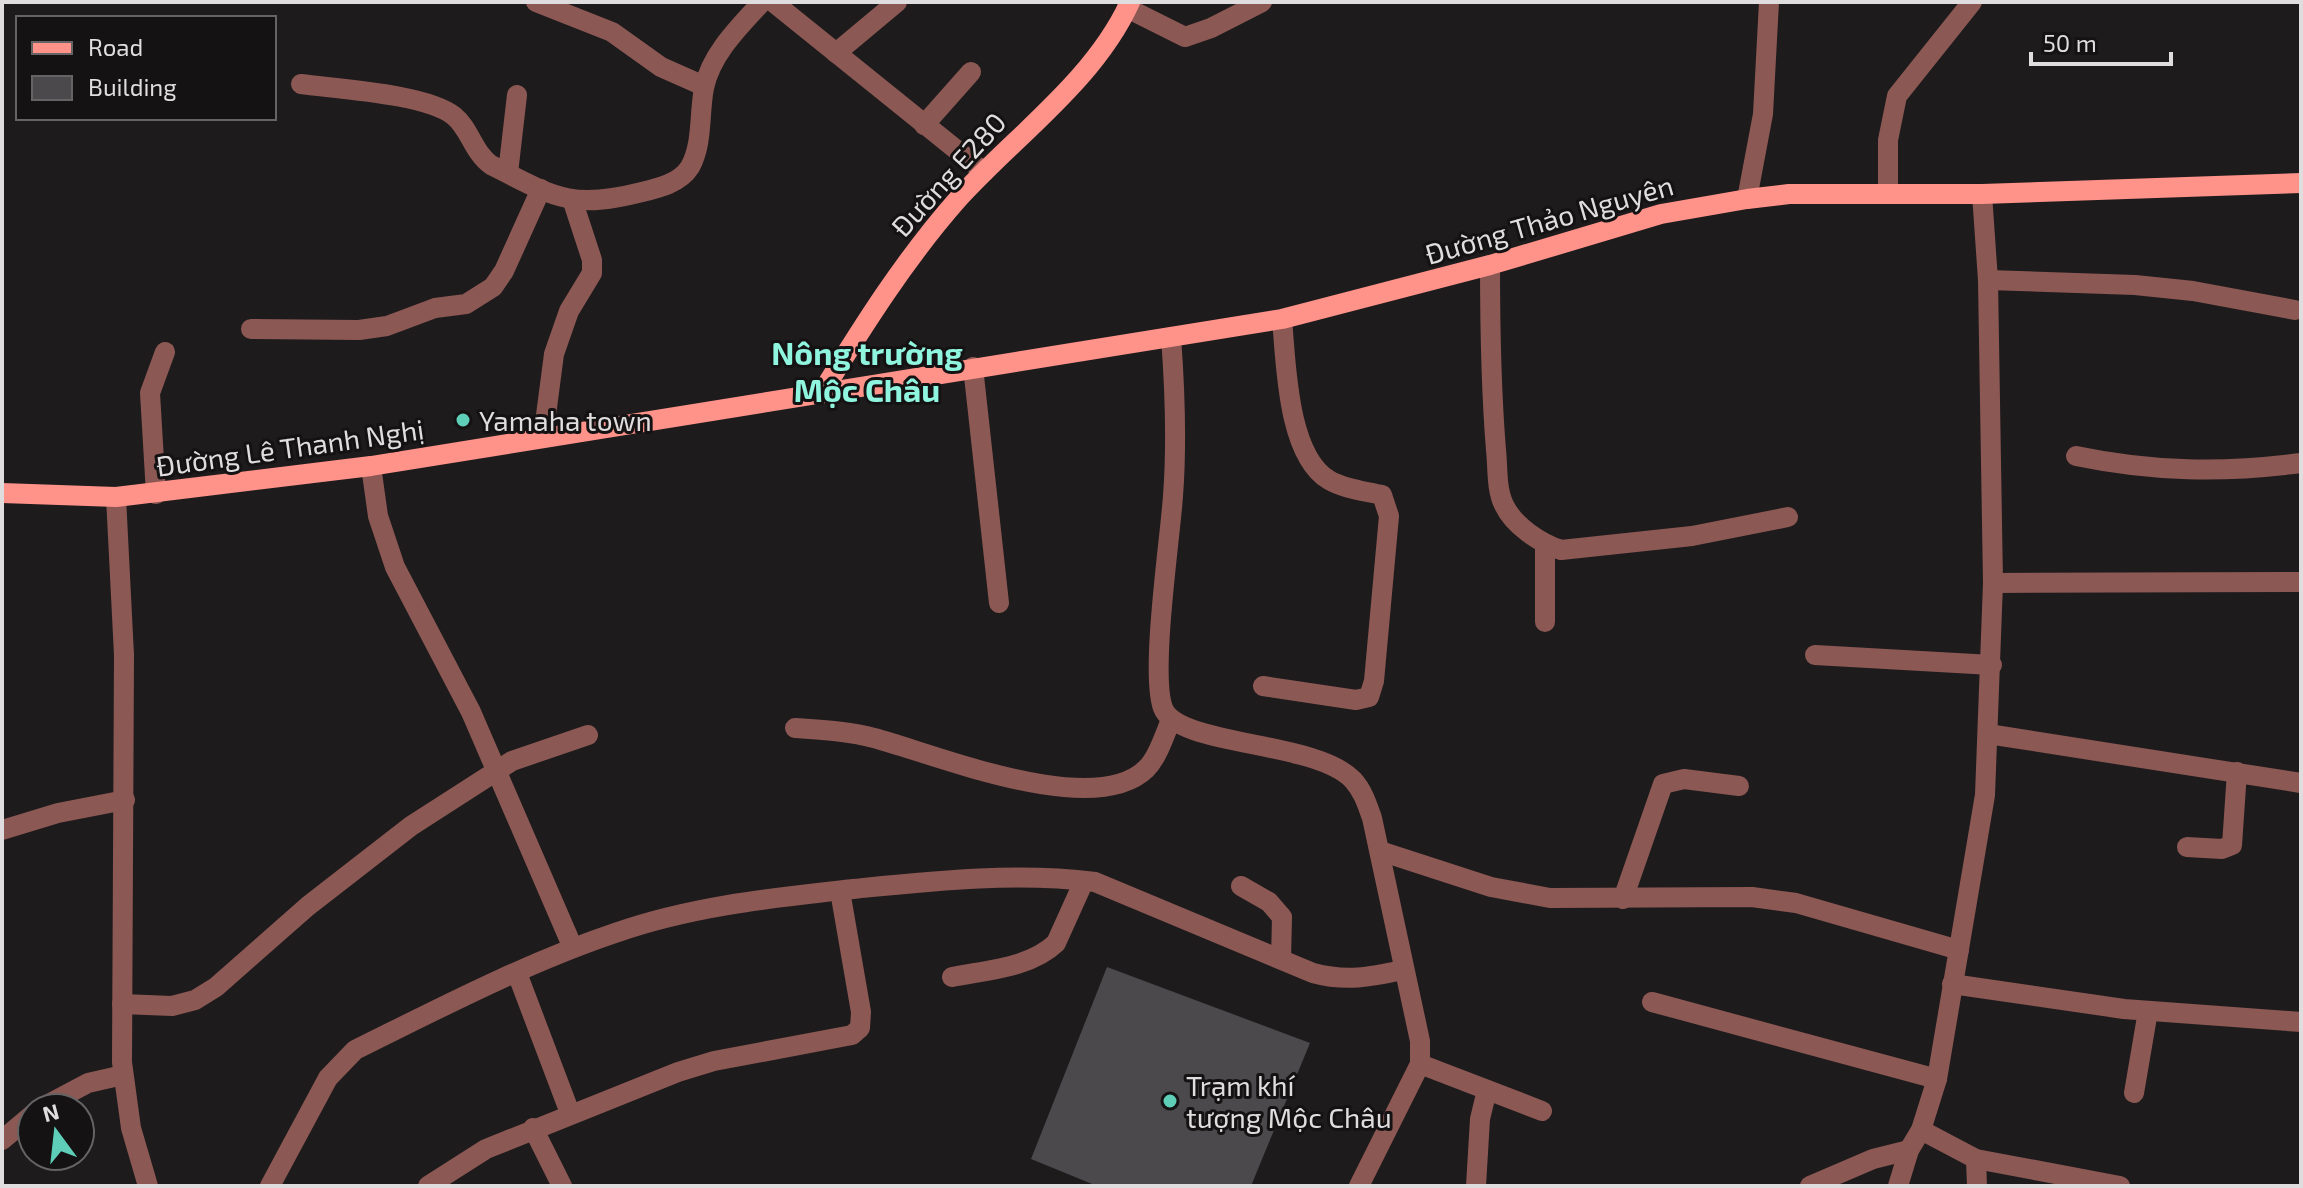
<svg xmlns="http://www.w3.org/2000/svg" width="2303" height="1188" font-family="'Exo 2',sans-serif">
<rect width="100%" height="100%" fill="#1e1b1d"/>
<path fill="#4b494b" d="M1107 967 1310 1043 1251 1186H1097L1031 1159Z"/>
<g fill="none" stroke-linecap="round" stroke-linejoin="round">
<g stroke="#8c5853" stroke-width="20">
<path d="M536 2 612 32 661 67 704 86"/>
<path d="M773 2 984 172"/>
<path d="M1127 8 1185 37 1211 28 1262 2"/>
<path d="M836 53 897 2"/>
<path d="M301 84C338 89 427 94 454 116 470 129 473 152 491 165 554 197 571 210 642 192 659 188 680 183 690 167 703 144 699 113 704 88 711 54 739 27 762 2"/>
<path d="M924 125 971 72"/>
<path d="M508 173 517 95"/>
<path d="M1888 194V140L1897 96 1972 2"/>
<path d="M1747 199 1763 114 1769 2"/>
<path d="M1490 265C1490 327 1491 389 1496 450 1498 467 1496 489 1504 505 1514 526 1540 543 1561 550L1692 536 1788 517"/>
<path d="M1988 280 2135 285 2193 291 2295 310"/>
<path d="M251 329 359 330 387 326 435 308 466 304 493 287 504 271 541 189"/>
<path d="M1171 337C1175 390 1177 443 1173 496 1170 540 1150 673 1163 708 1178 747 1315 740 1353 780 1363 791 1367 804 1372 818L1420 1041V1064L1359 1186"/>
<path d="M973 367 999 603"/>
<path d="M543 438 554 354 569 311 592 273V260L573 202"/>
<path d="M2076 456C2153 472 2223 473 2301 463"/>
<path d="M371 466 378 516 395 567 471 712 573 948"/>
<path d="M156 494 150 393 165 352"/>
<path d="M116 497 124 655 122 1062 131 1128 148 1186"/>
<path d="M1545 545V622"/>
<path d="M1993 583 2301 582"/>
<path d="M1815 655 1992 665"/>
<path d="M1263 686 1356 700 1369 697 1374 681 1389 516 1382 495C1365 491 1344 489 1329 480 1287 455 1286 362 1282 319"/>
<path d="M795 728C822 730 848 731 874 738 935 754 1093 820 1146 769 1158 757 1164 736 1171 720"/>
<path d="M1988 734 2301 783"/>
<path d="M2 830 58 813 125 800"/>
<path d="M2187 847 2222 849 2232 845 2237 772"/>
<path d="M1380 851 1491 887 1550 898 1752 897 1796 903 1959 950"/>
<path d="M1241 886 1269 902 1282 917 1281 959"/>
<path d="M1623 899 1663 784 1684 779 1739 786"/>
<path d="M517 973 570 1113"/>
<path d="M952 977C986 970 1030 968 1056 943L1084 881"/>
<path d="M1952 984 2124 1009 2301 1022"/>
<path d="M1652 1002 1937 1079"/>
<path d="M122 1004 172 1006 195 1000 216 987 308 906 411 826 512 761 588 735"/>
<path d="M1420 1064 1542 1111"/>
<path d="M2134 1093 2148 1011"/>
<path d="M41 1108 88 1083 123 1075"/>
<path d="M533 1128 562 1186"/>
<path d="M1921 1130 1976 1159 2120 1186"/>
<path d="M2 1140 32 1115"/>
<path d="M1976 1159 1977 1186"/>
<path d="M270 1186 328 1078 355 1050C440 1008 526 963 615 933 692 906 772 898 853 889 933 881 1014 872 1095 882L1313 973C1346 982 1370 977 1403 970"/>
<path d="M428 1186 486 1149 678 1072 714 1061 852 1035 860 1028 861 1012 840 891"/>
<path d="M1476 1186 1480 1119 1487 1090"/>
<path d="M1810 1186 1873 1159 1909 1150"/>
<path d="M1898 1186 1909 1150 1921 1130 1937 1079 1985 795 1993 583 1988 280 1982 194"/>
</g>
<g stroke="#ff9289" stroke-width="20">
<path d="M821 394C863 326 905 259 958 199 1015 136 1094 81 1130 2"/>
<path d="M2 493 116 497 371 466 1282 319 1490 265 1661 214 1747 199 1789 194H1982L2301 183"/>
</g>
</g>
<g fill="#5eceb8" stroke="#151213" stroke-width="3">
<circle cx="463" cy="420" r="8"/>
<circle cx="1170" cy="1101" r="8"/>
</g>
<g text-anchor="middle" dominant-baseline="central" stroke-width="6" stroke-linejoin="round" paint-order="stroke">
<g font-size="28" fill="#dfddde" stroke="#151213">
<text transform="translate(948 174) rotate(-48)">Đường E280</text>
<text transform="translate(1549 219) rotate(-16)">Đường Thảo Nguyên</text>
<text transform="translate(290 447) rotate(-8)">Đường Lê Thanh Nghị</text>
</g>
<g font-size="28" fill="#dfddde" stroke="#151213" text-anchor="start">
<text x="479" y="420">Yamaha town</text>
<text x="1186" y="1085">Trạm khí<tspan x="1186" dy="32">tượng Mộc Châu</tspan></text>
</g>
<g font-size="32" font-weight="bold" fill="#90f5df" stroke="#151213">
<text x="867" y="352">Nông trường<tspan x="867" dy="37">Mộc Châu</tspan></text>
</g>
</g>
<rect width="2303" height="1188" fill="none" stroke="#dfddde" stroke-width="8"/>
<rect x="16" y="16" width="260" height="104" fill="#151213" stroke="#666364" stroke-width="2"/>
<rect x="32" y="42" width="40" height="12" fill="#ff9289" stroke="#666364" stroke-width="2"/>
<text x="88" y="56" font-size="24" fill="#dfddde">Road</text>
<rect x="32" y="76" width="40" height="24" fill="#4b494b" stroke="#666364" stroke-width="2"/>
<text x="88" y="96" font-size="24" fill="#dfddde">Building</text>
<g transform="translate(56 1132) rotate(345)"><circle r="38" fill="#151213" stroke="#666364" stroke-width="2"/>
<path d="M0-6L14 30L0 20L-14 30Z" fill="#5eceb8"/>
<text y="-12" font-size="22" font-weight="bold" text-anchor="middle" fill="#dfddde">N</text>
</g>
<path d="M2031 52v12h140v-12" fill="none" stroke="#dfddde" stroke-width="4"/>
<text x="2043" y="52" font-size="24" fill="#dfddde" stroke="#151213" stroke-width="6" paint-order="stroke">50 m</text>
</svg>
